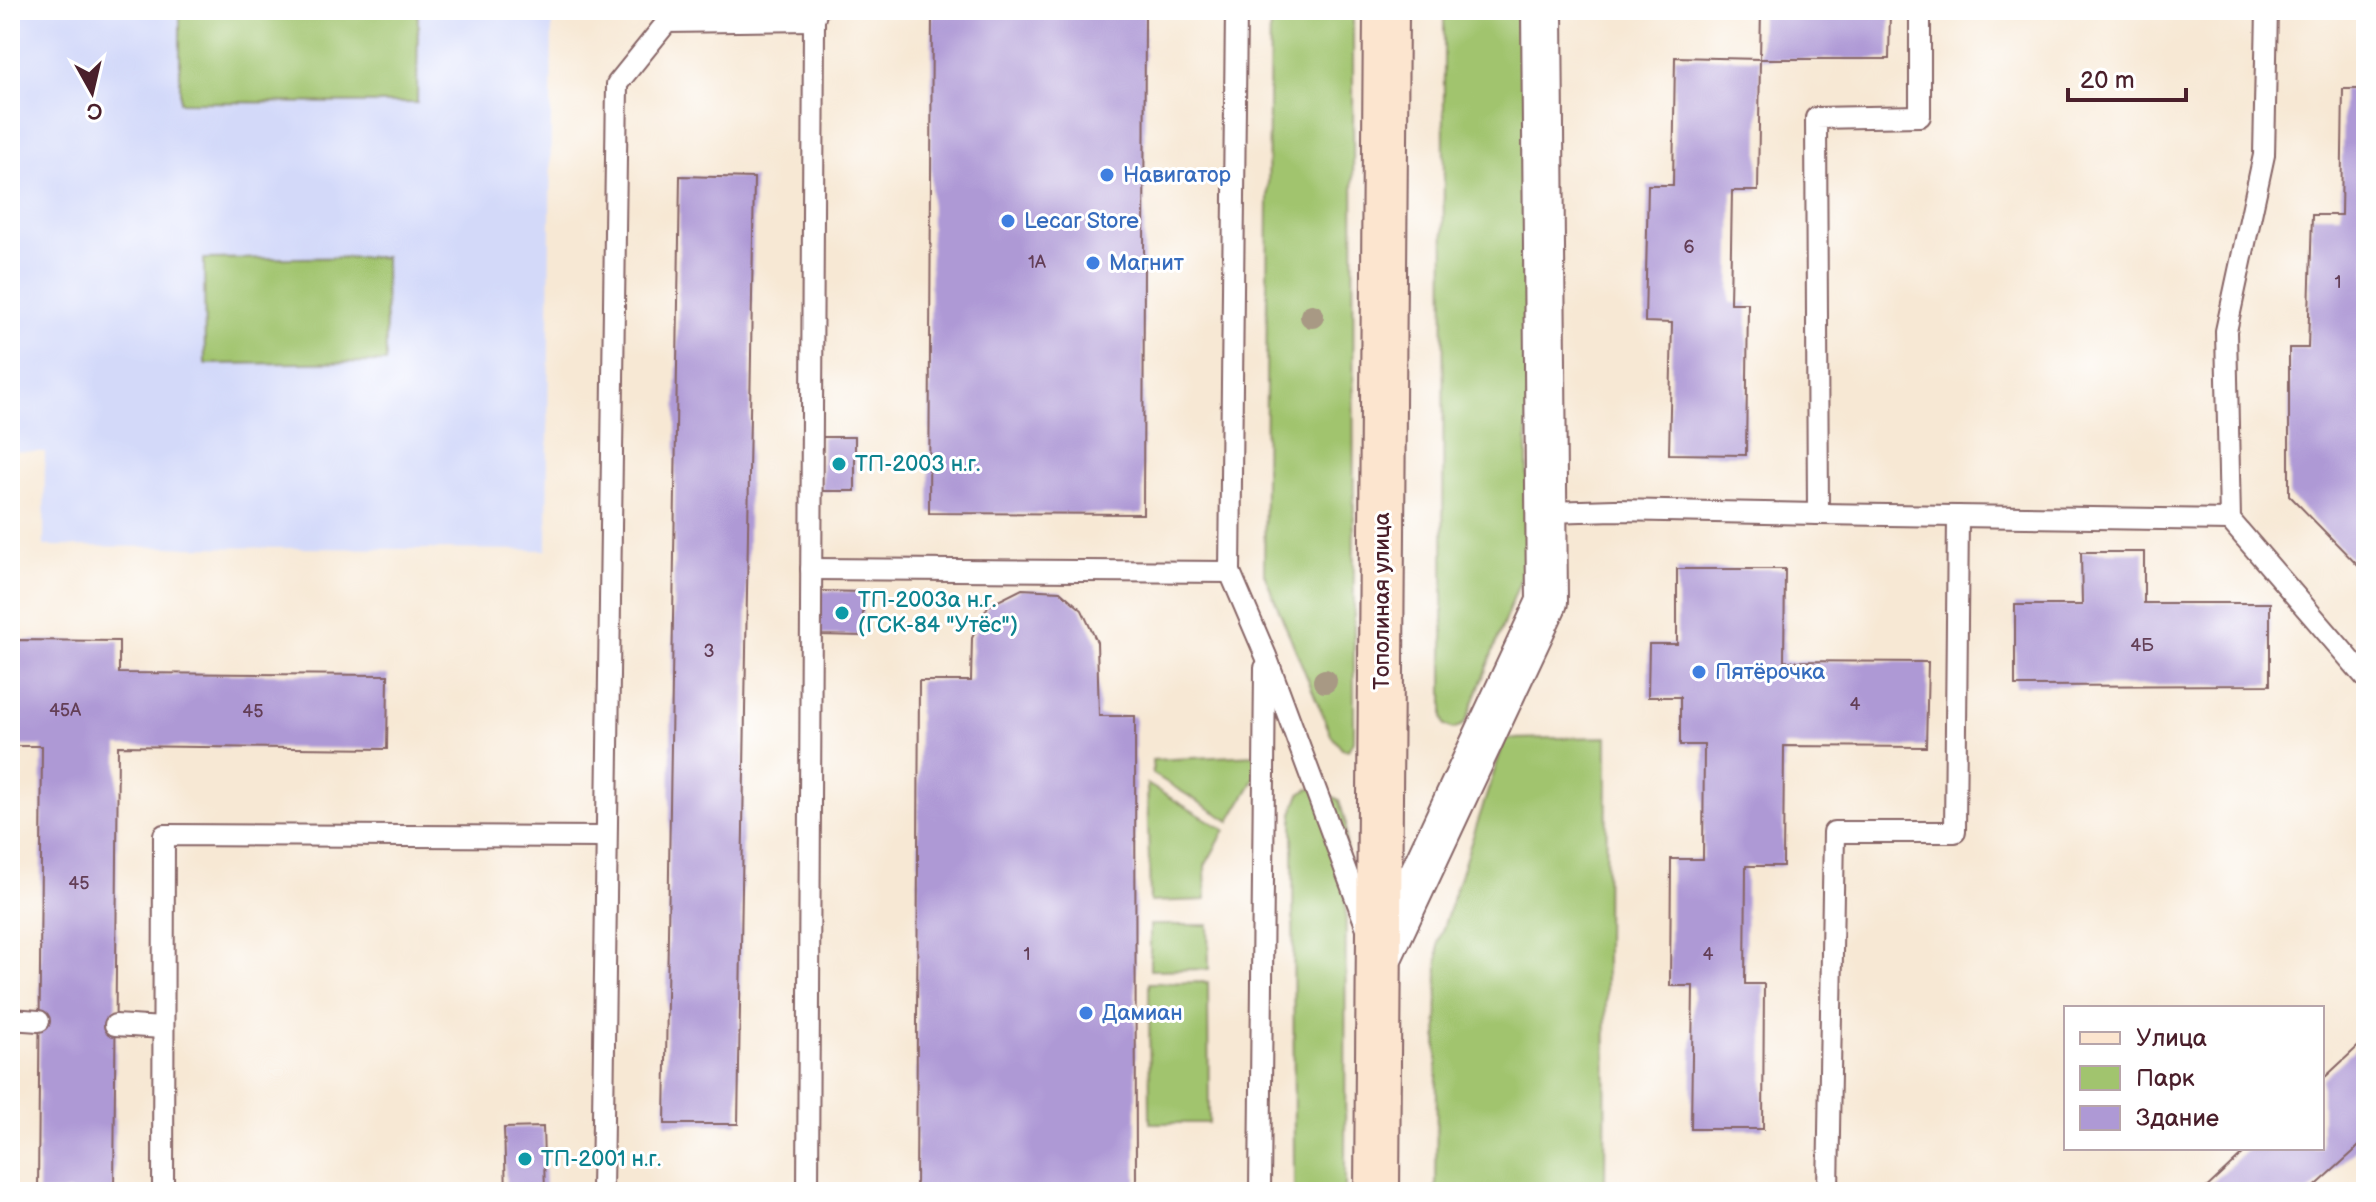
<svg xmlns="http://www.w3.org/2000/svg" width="2376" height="1202" font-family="'Balsamiq Sans',sans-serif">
<rect width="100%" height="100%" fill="#fff"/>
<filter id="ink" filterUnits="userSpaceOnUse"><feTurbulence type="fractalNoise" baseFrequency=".0125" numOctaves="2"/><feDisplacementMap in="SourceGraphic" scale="16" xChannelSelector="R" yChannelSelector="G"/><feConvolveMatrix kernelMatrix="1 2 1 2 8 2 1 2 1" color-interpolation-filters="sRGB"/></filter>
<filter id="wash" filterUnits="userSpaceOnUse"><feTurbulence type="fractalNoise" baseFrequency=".006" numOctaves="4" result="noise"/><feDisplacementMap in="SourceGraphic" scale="32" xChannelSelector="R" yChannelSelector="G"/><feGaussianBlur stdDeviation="1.8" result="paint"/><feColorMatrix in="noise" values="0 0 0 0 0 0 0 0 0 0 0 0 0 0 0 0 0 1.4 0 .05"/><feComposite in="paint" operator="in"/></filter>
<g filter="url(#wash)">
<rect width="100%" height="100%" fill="#f7e8d4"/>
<path fill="#d3d9f9" d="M10 10H552L547 550 44 546 45 452 10 451Z"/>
<g fill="#a1c46e" stroke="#76724c" stroke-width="2">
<path d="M180 10H418L417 103 180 102Z"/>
<path d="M1270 10H1353L1354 741 1348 750 1342 749 1331 735 1264 574Z"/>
<path d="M1444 10H1528L1527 562 1467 719 1463 725 1453 729 1445 725 1443 718Z"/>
<path d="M385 257 386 362 205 364 204 259Z"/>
<path d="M1607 737 1605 1192H1436L1438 943 1505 739Z"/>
<path d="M1255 755 1257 775 1230 821 1153 774 1152 760Z"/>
<path d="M1147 784 1225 830 1205 866 1206 900 1150 902Z"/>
<path d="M1309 789H1318L1339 800 1346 824 1345 1192H1294L1293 811 1300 794Z"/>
<path d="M1150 925H1208L1209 969 1150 970Z"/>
<path d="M1208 982 1209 1123H1150L1149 983Z"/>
</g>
<g id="blocks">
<g fill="#ae99d5">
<path d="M932 10H1145L1143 514 929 513Z"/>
<path d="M1761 10H1890L1889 59H1760Z"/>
<path d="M1675 57 1760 59 1758 191H1732L1730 303H1748L1746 455 1669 454 1672 323 1645 322 1648 185H1673Z"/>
<path d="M2343 89H2366V350L2364 351 2366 574 2289 495V348H2308L2312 215H2341Z"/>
<path d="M680 176 754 178 738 1124H665Z"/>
<rect x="822" y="437" width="33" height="54"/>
<path d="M2081 552H2144V603H2270V685L2015 686V605H2082Z"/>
<path d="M1677 569H1785L1784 661 1928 662 1926 747 1784 746 1783 866H1746L1745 984H1764L1763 1129H1691L1693 986H1670L1671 859H1703L1704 745H1680V697H1648L1649 644H1677Z"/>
<path d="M1022 589 1060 591 1082 610 1097 642 1099 716H1135L1136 1192H916L919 681H971L972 638 988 606Z"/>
<path d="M820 591 863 592V636L820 635Z"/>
<path d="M13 640 119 641V673L388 675 387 749 118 746 114 1192H38L42 746H12Z"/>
<path d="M2366 1039V1139L2353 1152 2309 1192H2202L2249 1148H2322V1080Z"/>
<path d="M543 1127 545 1191 506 1192 504 1128Z"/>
</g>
</g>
</g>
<g filter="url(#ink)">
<use href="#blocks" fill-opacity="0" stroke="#876566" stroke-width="2"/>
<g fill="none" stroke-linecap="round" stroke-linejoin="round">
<defs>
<g id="lane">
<path d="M1236 10 1230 572 1266 656 1367 928"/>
<path d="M2267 10 2264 155 2226 331 2230 520 2366 678"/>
<path d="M1548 512 1615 510 1818 514 1816 118 1920 116V10"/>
<path d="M1818 514 2230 520"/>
<path d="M811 569 1230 572"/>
<path d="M10 1019 39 1021"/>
<path d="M115 1025 163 1028"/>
<path d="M163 1192 164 835 606 837"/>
<path d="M602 1192 617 84 667 22 814 20"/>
<path d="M808 1192 814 20 817 10"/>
<path d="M1260 1192 1265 668"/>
<path d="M1828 1192 1834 832H1955L1958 516"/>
</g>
<path id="street" d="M1379 962 1547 602 1542 10"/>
<path id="secondary" d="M1377 1192 1386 10"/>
</defs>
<use href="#lane" stroke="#876566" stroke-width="24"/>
<use href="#street" stroke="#876566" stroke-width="44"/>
<use href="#secondary" stroke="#876566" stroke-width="48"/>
<use href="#lane" stroke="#fff" stroke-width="20"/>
<use href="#street" stroke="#fff" stroke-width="40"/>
<use href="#secondary" stroke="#fce5cf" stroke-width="44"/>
</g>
<g fill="#a89984">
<circle cx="1312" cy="316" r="12"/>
<circle cx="1325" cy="681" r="12"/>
</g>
</g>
<g fill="#3f7fe0" stroke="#fff" stroke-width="3">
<circle cx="1107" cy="175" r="8"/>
<circle cx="1008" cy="221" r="8"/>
<circle cx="1093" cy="263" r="8"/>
<circle cx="1699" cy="672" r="8"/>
<circle cx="1086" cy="1013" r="8"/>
</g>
<g fill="#0f9aa8" stroke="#fff" stroke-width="3">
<circle cx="839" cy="464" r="8"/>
<circle cx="842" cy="613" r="8"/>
<circle cx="525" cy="1159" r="8"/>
</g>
<g text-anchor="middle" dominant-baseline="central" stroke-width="6" stroke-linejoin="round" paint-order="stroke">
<g font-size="18" fill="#633e56">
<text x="1689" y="247">6</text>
<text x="1037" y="262">1А</text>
<text x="2338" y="282">1</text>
<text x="2142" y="645">4Б</text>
<text x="709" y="651">3</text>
<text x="1855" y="704">4</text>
<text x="65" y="710">45А</text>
<text x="253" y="711">45</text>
<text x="79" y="883">45</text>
<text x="1027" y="954">1</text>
<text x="1708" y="954">4</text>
</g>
<g font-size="22" fill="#366cbe" stroke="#fff" text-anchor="start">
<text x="1123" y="175">Навигатор</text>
<text x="1024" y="221">Lecar Store</text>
<text x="1109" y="263">Магнит</text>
<text x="1715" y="672">Пятёрочка</text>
<text x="1102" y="1013">Дамиан</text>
</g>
<g font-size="22" fill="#0d838f" stroke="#fff" text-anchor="start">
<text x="855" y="464">ТП-2003 н.г.</text>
<text x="858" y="600">ТП-2003а н.г.<tspan x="858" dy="25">(ГСК-84 "Утёс")</tspan></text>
<text x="541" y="1159">ТП-2001 н.г.</text>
</g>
<g font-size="22" fill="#4a1f2b" stroke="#fff">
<text transform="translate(1382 601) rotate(-90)">Тополиная улица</text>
</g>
</g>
<rect width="2376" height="1202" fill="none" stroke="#fff" stroke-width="40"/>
<rect x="2064" y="1006" width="260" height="144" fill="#ffffff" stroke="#b7a5aa" stroke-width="2"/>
<rect x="2080" y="1032" width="40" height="12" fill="#fce5cf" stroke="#b7a5aa" stroke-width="2"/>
<text x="2136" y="1046" font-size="24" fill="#4a1f2b">Улица</text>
<rect x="2080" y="1066" width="40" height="24" fill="#a1c46e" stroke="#b7a5aa" stroke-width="2"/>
<text x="2136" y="1086" font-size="24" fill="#4a1f2b">Парк</text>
<rect x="2080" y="1106" width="40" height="24" fill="#ae99d5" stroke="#b7a5aa" stroke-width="2"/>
<text x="2136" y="1126" font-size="24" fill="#4a1f2b">Здание</text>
<g transform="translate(92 92) rotate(172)" stroke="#ffffff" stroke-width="6" paint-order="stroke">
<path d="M0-6L14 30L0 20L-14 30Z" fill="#4a1f2b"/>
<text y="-12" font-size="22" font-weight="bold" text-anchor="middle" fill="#4a1f2b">С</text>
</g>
<path d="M2068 88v12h118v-12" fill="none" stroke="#4a1f2b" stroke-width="4"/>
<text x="2080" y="88" font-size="24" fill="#4a1f2b" stroke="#ffffff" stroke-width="6" paint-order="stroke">20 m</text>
</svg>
